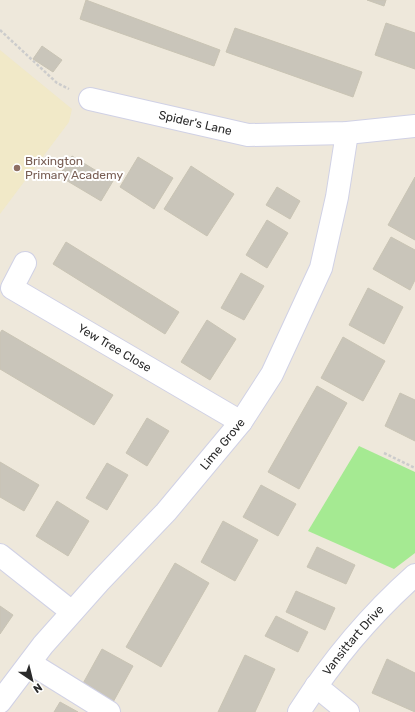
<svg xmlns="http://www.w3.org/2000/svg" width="415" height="712" font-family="Rubik,sans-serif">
<rect width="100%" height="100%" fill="#eee8db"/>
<path fill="#f1e9c8" d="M0 50 72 109 69 122 0 214Z"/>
<path fill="#a5ea92" d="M359 446 415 472V553L394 569 308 531Z"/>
<g fill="#c9c5ba" stroke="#c9c4b4">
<path d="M86 0 220 50 214 66 80 19Z"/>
<path d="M367 0H386L384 6Z"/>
<path d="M386 23 415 33V69L375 55Z"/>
<path d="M235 28 362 72 353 97 226 52Z"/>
<path d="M42 46 62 60 53 72 33 59Z"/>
<path d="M72 156 113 181 101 201 59 176Z"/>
<path d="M138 157 173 178 154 209 120 187Z"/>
<path d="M191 166 234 194 207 236 164 209Z"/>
<path d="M415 177V240L388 225Z"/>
<path d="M277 187 300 201 290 219 266 205Z"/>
<path d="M267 220 288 233 267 268 246 255Z"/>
<path d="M391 237 415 250V280L410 290 373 269Z"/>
<path d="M66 242 179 312 165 334 53 264Z"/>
<path d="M241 273 264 286 244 320 221 308Z"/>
<path d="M368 288 403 307 384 344 349 325Z"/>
<path d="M207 320 236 339 210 380 181 362Z"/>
<path d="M2 330 113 395 94 425 0 369V333Z"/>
<path d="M343 337 385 361 363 401 321 378Z"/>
<path d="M317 386 347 403 299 489 268 472Z"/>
<path d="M400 393 415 400V441L385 426Z"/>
<path d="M147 418 169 431 147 466 126 453Z"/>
<path d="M0 462 39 485 24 511 0 497Z"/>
<path d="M107 463 128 475 107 510 86 498Z"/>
<path d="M261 485 296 504 278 536 243 517Z"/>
<path d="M57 501 89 521 68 556 36 536Z"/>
<path d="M223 521 258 540 235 581 201 562Z"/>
<path d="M317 547 355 565 346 584 307 567Z"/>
<path d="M175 563 209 583 161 667 126 647Z"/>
<path d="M296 591 335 608 325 630 286 612Z"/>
<path d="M0 606 13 615 0 634Z"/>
<path d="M276 616 308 632 298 652 265 636Z"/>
<path d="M102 649 133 666 112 704 81 687Z"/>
<path d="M245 655 275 669 255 712H218Z"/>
<path d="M387 659 415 673V712L372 693Z"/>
<path d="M60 702 78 712H54Z"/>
</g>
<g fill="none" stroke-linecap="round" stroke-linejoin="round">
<defs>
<g id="minor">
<path id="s1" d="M90 99 248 135 347 133 415 126"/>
<path id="s2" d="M25 263 12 288 241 422"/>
<path d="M0 555 72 612"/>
<path d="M30 663 109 712"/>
<path d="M316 686 348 712"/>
<path id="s3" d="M0 702 43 645 99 582 166 512 241 422 272 374 321 268 337 197 347 133"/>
<path id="s4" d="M299 712C331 662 371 614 415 575"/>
</g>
</defs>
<use href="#minor" stroke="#d0d1e5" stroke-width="24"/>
<g stroke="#ccc" stroke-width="2.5" stroke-dasharray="3 2" stroke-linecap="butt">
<path d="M0 30 57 83 69 89"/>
<path d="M384 453 415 468"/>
</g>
<use href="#minor" stroke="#fff" stroke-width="22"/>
</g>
<circle fill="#8d6e63" stroke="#fff" stroke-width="1.5" cx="17" cy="168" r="4"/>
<g text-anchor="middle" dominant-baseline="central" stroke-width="4" stroke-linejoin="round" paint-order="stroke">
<g font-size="12" fill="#2a2a2a" stroke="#fff">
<text stroke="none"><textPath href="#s1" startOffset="108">Spider's Lane</textPath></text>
<text stroke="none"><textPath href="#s2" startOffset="147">Yew Tree Close</textPath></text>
<text stroke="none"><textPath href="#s3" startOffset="341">Lime Grove</textPath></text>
<text stroke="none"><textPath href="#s4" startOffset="90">Vansittart Drive</textPath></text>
</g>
<g font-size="12" fill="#785e54" stroke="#fff" text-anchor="start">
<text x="25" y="161">Brixington<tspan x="25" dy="14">Primary Academy</tspan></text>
</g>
</g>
<g transform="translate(32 680) rotate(145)" stroke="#ffffff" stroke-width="3" paint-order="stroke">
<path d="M0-3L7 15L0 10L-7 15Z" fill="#2a2a2a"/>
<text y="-6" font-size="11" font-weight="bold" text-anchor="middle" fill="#2a2a2a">N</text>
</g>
</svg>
